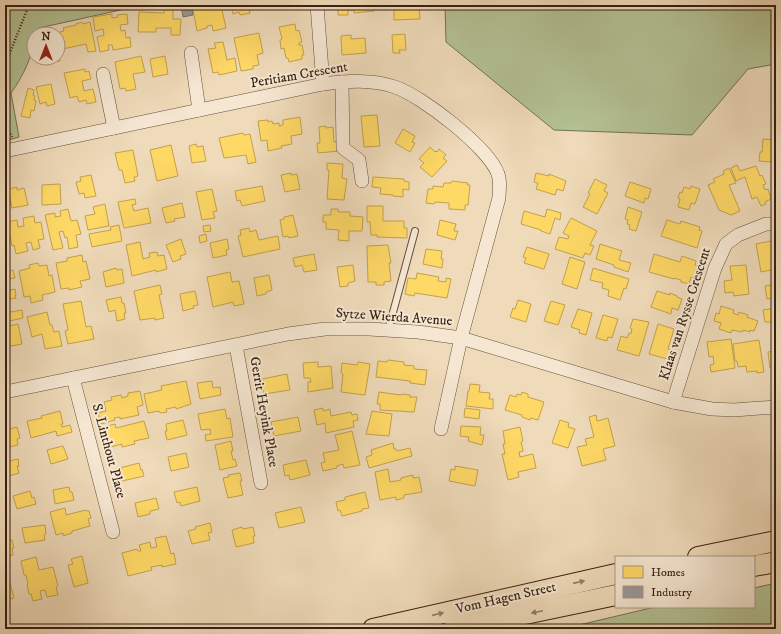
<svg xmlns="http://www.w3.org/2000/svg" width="781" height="634" font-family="'IM FELL DW Pica',serif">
<rect width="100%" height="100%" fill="#efdab9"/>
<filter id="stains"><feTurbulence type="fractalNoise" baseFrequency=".005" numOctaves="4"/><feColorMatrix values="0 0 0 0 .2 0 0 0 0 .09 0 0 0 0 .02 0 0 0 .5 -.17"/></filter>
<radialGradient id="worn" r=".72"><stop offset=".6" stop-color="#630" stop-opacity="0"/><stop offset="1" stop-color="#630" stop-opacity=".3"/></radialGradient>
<g fill="#b3c194" stroke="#747053">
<path d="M5 5H133L134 7 39 28 37 34H34C34 55 23 76 11 93L19 137 5 141Z"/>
<path d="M445 5H776V64L748 69 692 135 554 130 446 42Z"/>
<path d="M776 583V629H562L655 607H754V588Z"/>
</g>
<g fill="#ffd966" stroke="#c3a14d">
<path d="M192 5H221L226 28 213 31 212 25 207 26V28L197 31Z"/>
<path d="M234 5H256L257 9 249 10 250 13 240 15 239 12 233 14 231 6Z"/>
<path d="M338 5H374V11L354 13V10H348V15H338Z"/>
<path d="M384 5H419L420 19 394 20V7H384Z"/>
<path d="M164 8H173V19H181L180 35H171V28H156V32H138L139 12 164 13Z"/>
<path d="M112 14V18L118 17 117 15 127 14 128 24 120 25 121 31 125 30 126 38 130 37 131 47 113 50 112 45H108L109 50 100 52 97 37 104 35 103 29 95 31 93 17Z"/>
<path d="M82 22 83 24 90 22 96 51 88 52 86 44 58 50V34H53L64 31 63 28 76 25V24Z"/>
<path d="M295 24 296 31 299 30 302 42 299 43V45H302L304 55H302V59L289 62 288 58H286L284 48 281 49 280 40 282 39 279 27Z"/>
<path d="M259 33 263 53 257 55 259 65 253 66V69L241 71 234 38Z"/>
<path d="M405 34 406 50H399L400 53H393L392 35Z"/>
<path d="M351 35V39L365 38 366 53 342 55 341 36Z"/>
<path d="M223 42 227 60 235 58 237 71 219 75 218 72 213 73 208 49 216 48 214 43Z"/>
<path d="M59 50 60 61 41 64 40 58H58V51Z"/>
<path d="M141 56 145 72 133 74 136 89 126 91 125 88 120 89 115 62Z"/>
<path d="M165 56 168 74 153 77 150 59Z"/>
<path d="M85 69V72L89 71 91 79 82 81 84 91 93 89 96 102 87 104 86 100 79 102 77 96 70 98 64 73Z"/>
<path d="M51 84 55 104 47 106 46 102 40 104 36 87Z"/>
<path d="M28 88 34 90 33 95 35 96 34 100 36 101 34 111 31 110 30 118 21 116Z"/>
<path d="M377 115 380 146 364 147 361 116Z"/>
<path d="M300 117 302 134 291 136 292 144 281 146 282 148 268 151 267 140 261 141 258 121 268 120V122L272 121 273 124 279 123V126L283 125V120Z"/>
<path d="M326 126V128L333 127 334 142 338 141 339 151 318 153 317 143H320L319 127Z"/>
<path d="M403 129 415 136 412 142 415 143 410 152 395 143Z"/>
<path d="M243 133 244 135 250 134 256 162 248 164 246 155 224 158 219 138Z"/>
<path d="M763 139 776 140V160H772V162L759 161 760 152H762Z"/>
<path d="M196 144 197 147 203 146 206 161 192 163 189 146Z"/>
<path d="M171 145 178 176 157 181 150 150Z"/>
<path d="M430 147 435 152 436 151 437 152 439 149 446 155 443 158 447 161 432 177 420 167 424 163 419 159Z"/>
<path d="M133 150 138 176 134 177 135 181 125 183 122 170H119L115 153Z"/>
<path d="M327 163 343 164 342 178 347 179 344 200 327 199 329 170H327Z"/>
<path d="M737 165 740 171 756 166 760 176 762 175 766 184 763 185 765 190 768 189 771 199 765 202 766 204 761 206 757 197 752 199 745 177 736 181 731 168Z"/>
<path d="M729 168 736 183 729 185 740 211 731 215 719 210 708 185 715 182 713 179 724 174 723 171Z"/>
<path d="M291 173V175L297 174 300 189 285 192 281 175Z"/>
<path d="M536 173 549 176V174L566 181 563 191 557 189 555 195 536 189 538 183 534 182Z"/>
<path d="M91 175 96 196 85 198 84 193 79 194 76 182 81 181 80 177Z"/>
<path d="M373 177 404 179V181L409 182V190L403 189V197L393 196V195L380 194 381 188 372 187Z"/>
<path d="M595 179 607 185 604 191 608 193 597 214 583 207 590 194 588 193Z"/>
<path d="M452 181 468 183 467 185H470L468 205H465V210L449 209V203L435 202 434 204 426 203 428 189H433V186L443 187 444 183H451Z"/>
<path d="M630 182 651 189 648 199 645 198 644 203 625 196Z"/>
<path d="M60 184 61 204 42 205V185Z"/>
<path d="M262 186 265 201 242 206 240 200 237 201 235 191Z"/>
<path d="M691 186 700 189 695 204 691 203 689 210 678 207 680 199 678 198 680 192 682 193 684 187 690 189Z"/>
<path d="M17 187V190L24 188 28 205 12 208 8 189Z"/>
<path d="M212 189 217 211 213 212 215 218 202 220 196 192Z"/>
<path d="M135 199 136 204 132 205 134 211 148 208 151 223 124 228 118 202Z"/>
<path d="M182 203 185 217 174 219 175 221 166 223 162 208Z"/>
<path d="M105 204 109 226 88 230 85 216 95 214 93 207Z"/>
<path d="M367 206H383V221H404V228H407V238L377 237V235H371L370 222H367Z"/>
<path d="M628 207 642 212 636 231 629 229 630 225 627 224 628 220 625 219Z"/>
<path d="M68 209 71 221 77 220 81 234 76 235 78 247 69 249 67 237 65 238 63 231 59 232 63 248 53 250 45 215 55 213V217L61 216 60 211Z"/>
<path d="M331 209H338V212H350V216L363 217 362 231H349V241L338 240 339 230 326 229V222H323V215H331Z"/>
<path d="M547 209 561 213 560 220 555 218 550 234 541 231V230L521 224 524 211 545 217Z"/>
<path d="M293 215 298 236 289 238 288 236 283 237 280 220 284 219V217Z"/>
<path d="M34 216 35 223 41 222 44 239 38 240 40 248 33 250 31 242 26 243 28 251 16 254 14 245 12 246 7 222 17 220 18 227 24 226 23 218Z"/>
<path d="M571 218 597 231 590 245 594 246 590 255 585 253 583 258 555 249 559 237 568 239 569 236 563 233Z"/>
<path d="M440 220 456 224 454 231H458L455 240 437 235Z"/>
<path d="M667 220 680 224 681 221 700 227 699 230 702 231 697 248 661 236Z"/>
<path d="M119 225 122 241 92 247 89 234 111 230 110 227Z"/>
<path d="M210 225 211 231 204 232 203 226Z"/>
<path d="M249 228 250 232 256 230 259 240 278 236 280 249 243 257 238 236 241 235 240 230Z"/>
<path d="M206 234 207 241 200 243 199 236Z"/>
<path d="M181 239 186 254 180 256 181 259 173 262 166 245Z"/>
<path d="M227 239 229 249 226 250 227 255 213 258 210 243Z"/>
<path d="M771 241 776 269 761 272 756 244Z"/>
<path d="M140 242 143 259 150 257 149 253 157 252 158 256 164 255 167 269 156 272V270L132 276 126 245Z"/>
<path d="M600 244 622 251 619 260 631 263 628 272 614 267V265L596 259Z"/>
<path d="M388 245 391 263H389L391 281 384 282V285H376V282H368L367 246Z"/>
<path d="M527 247 549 254 544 269 524 263 526 258 523 257Z"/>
<path d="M426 249 442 251 441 259H443L442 268 423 264Z"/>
<path d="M314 254 317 270 304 272 302 265 295 267 293 258Z"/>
<path d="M654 254 680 262 682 256 696 261 695 265 698 266 694 278 691 277 689 284 681 282V280L674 278V279L649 272Z"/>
<path d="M82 255 83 262 86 261 90 279 80 281 82 287 69 290V288L61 289 56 263 67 261V258Z"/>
<path d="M570 257 585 262 577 289 562 284Z"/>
<path d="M38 263 39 266 47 265 49 276 52 275 55 292 42 295 43 300 31 303 30 296 24 297 19 271 30 268 29 265Z"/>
<path d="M353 265 355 281 348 283V286L340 287 337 267Z"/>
<path d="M746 265 749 294 734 296 733 292 725 293 724 281 732 280 730 266Z"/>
<path d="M5 267H8L9 271 13 270 15 278 7 279 10 290 15 289 16 295 15 296 16 298 5 300 7 309 5 310Z"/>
<path d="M116 268 117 270 122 269 124 283 106 287 103 272Z"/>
<path d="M593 268 629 279 626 289 624 288 620 300 608 296 609 290 602 288 603 283 590 280Z"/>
<path d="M230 272 232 282 239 281 244 304 234 306 233 302 213 307 207 277Z"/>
<path d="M417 273 439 277 438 281 446 282V278L451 279 447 298 415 293 414 296 405 294 408 278 416 279Z"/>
<path d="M269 275 272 290 266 292V294L257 296 254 278Z"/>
<path d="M776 284V298L767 299 765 286Z"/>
<path d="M160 285 162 294 159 295 164 318 155 320V318L140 320 134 291Z"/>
<path d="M195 291 198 305 193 306 194 308 183 311 180 294Z"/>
<path d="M657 291 670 295V293L677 296V297L682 299 678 310 672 308 671 314 651 307Z"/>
<path d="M121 297 122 303H124L126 313H124L125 319 117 321 115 310 109 312 106 300Z"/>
<path d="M518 300 531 304 526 322 510 317 513 308 515 309Z"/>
<path d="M81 301 86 327 91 326 94 339 68 344 65 331 68 330 63 304Z"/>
<path d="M551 301 565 305 558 325 544 321Z"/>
<path d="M721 306 734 310 733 313 738 315 739 312 748 315 747 317 758 321 754 331 750 330V332L743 330 742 332 732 330 731 333 719 329 721 323 714 321 716 313 719 314Z"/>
<path d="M776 308V327H772L771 322H765L763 310Z"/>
<path d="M578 309 592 313 586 335 579 333 580 330 571 327Z"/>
<path d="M22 310 23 318 5 322V313Z"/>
<path d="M47 312 50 325H52L54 332 59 331 62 346 45 349 42 334 32 337 27 317Z"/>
<path d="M603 315 618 319 612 338 608 337 607 341 596 338Z"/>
<path d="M633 319 649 322 639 356 617 350 621 336 627 338 629 333 631 334 632 329 630 328Z"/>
<path d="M18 324 22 344 6 347 5 327Z"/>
<path d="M658 324 674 329 668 349 673 351 671 360 649 354Z"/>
<path d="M731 339 735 368 711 372 710 365 714 364 713 356 709 357 707 342Z"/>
<path d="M759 340 764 372 757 373V371L747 372 746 366 738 367 737 361H735L733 344Z"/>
<path d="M774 350H776V367L770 368 768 352 774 351Z"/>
<path d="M388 360 404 362V365L414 366V369L427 370 425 385 410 383V381L376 377 378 361 387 362Z"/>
<path d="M318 362V367L331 366 333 388 308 392V382H311L310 378H304L303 363Z"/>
<path d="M358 362 370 364 365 395 341 392 343 374 341 373 342 363 357 365Z"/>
<path d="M287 374 290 390 264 394 262 379Z"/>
<path d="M186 381 191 404 176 409V407L166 409 167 412 160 413 159 411 148 413 144 394 162 390 161 386Z"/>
<path d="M212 381 213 388 220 387 221 395 200 399 197 383Z"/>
<path d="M470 384 480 385 479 392 490 393 489 399H493V409L466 406 468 391H469Z"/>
<path d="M140 391 143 405 137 407 139 415 120 419V417L114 418 115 420 101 424 98 413 106 411 104 402 112 400 111 397 121 395 122 398 128 396V393Z"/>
<path d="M379 392 401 395 402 394 410 395V397H417L414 412 380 410V404H377Z"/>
<path d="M522 392 528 394V397L544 402 538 420 531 418 530 420 522 417V415L505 410 510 395 516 397 517 394 521 395Z"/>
<path d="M323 408V411L330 409 331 416 351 412 352 415 357 414 358 420 353 421 354 427 326 433 325 423 317 425 314 410Z"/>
<path d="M465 408 480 410 479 419 464 417Z"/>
<path d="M225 409 227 419 230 418 233 437 206 441 205 435 211 434 210 429 201 430 198 414Z"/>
<path d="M60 411 63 424H61L62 427 70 425 72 432 57 436 56 431 31 438 27 421 42 418 41 416Z"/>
<path d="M372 411 392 414 389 436 366 434Z"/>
<path d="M596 415 597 421 608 418 615 446 603 449 606 460 582 466 577 447 587 445 585 439 594 437 589 417Z"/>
<path d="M298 417 301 431 274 436 271 422Z"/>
<path d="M183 420 187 435 167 440 165 431H167L166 424Z"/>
<path d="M560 420 569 423 568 427 575 429 568 448 552 443Z"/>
<path d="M144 421 149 438 134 441 135 444 122 447V444L111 447 110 442 103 443 100 428 115 424 116 428Z"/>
<path d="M461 426 481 427 480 435H484L482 445 468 441 469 437 460 436Z"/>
<path d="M17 427 20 438 17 439 18 445 5 448V430Z"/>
<path d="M520 427 523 441 521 442 523 451 519 452 520 457 533 454 536 468 518 472 519 477 508 480 502 454H505L503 444H505L503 431Z"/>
<path d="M352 431 360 465 344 468 343 464 337 466V468L323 471 321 463 325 462 323 453 339 450 335 435Z"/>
<path d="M231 441 233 451H231L233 460 235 459 237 466 220 470 215 445Z"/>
<path d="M393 443 394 449H396L397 451 410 448 412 456 369 468 366 457 372 455 371 450Z"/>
<path d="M63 446 68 459 51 464 47 450Z"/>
<path d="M186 453 189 467 171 471 168 457Z"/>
<path d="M18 459 19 466H17L19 473 5 477V462Z"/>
<path d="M306 460 310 475 290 480 289 475 285 476 283 465Z"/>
<path d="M139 463 141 470 142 469 144 476 122 481 121 476 118 477 116 469Z"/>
<path d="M455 466 478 470 475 486 449 481 451 469 455 470Z"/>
<path d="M388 469 390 482 401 480V478L413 475V478L419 477 422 492 404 495V498L396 500V497L380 500 375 472Z"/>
<path d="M240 473 242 481H240L243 495 228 498 223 478 229 477 228 475Z"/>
<path d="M69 487 70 492H72L74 500 55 504 53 490Z"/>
<path d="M197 487 200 501 181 506 180 502 177 503 174 492Z"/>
<path d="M30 491 32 498 34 497 36 504 17 509 13 496Z"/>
<path d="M365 492 369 508 362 509V511L342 516 340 510 338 511 336 502 345 500V497Z"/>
<path d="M156 498 159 509 150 511V514L138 517 135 503Z"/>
<path d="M301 507 305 522 279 528 275 513Z"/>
<path d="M65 508 66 515 86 510V511H89L91 518 88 519 90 526 72 531V533L63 536V533L56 535 50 512Z"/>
<path d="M210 523 212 532 208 533 210 540 192 544 188 531 196 529 195 527Z"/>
<path d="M45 525 46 534 44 535 45 540 25 543 22 528Z"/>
<path d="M242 527 243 529 253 527 255 536H253L254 543 236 547 232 530Z"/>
<path d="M166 536 171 554 174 553 176 564 162 567V565L151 567 152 570 128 576 122 553 137 549 138 551H141L139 545 150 542 151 548 157 547 155 538Z"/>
<path d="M12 540 14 548H12L13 555 5 557V542Z"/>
<path d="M82 556 88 583 74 587 68 565 73 564 71 559Z"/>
<path d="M36 557 39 570 53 567 58 586 56 587 58 595 47 597 45 590 40 591 42 599 33 601 31 594H29L27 585 28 584 26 575H24L21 561Z"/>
<path d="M10 583 14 598 5 600V584Z"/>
</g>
<path fill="#999" stroke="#7b7470" d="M181 5H191L193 15 183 17Z"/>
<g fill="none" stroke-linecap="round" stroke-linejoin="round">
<defs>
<path id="lane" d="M388 331 415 231"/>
<g id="street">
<path d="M317 5 323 84"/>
<path d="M191 53 199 110"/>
<path d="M103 74 114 128"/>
<path d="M342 82 343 148 359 160 362 181"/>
<path d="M5 151 323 84C347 81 372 79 395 87 422 96 489 148 498 174 501 182 499 190 499 198L461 338 441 429"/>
<path d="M236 346 261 483"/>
<path d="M73 378 113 532"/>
<path d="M5 392 288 334 325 329H369L418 332 461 338 673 402 712 409 734 410 776 407"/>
<path d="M673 402 715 268 726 244 738 235 766 224H776"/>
</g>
<g id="primary">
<path d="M698 557 776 541"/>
<path d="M754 566 776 562"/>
<path d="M373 629 616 574"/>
<path d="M453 629 616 595"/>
</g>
</defs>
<use href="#lane" stroke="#644e3c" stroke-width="8"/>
<use href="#street" stroke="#644e3c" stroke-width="14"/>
<use href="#primary" stroke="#361f12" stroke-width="22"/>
<g stroke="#361f12" stroke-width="2.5" stroke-dasharray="1 2" stroke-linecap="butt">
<path d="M5 65 29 5"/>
<path d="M5 123 12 137"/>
</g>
<use href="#lane" stroke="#f5e7d2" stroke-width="6"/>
<use href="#street" stroke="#f5e7d2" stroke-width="13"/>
<use href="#primary" stroke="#efdab9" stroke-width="20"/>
</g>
<defs><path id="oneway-solid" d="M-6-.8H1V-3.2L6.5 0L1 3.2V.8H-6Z"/></defs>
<g fill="#927c66">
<use href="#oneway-solid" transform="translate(579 582) rotate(-13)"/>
<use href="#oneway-solid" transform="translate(537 612) rotate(168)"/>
<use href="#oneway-solid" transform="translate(438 614) rotate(-13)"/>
</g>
<g text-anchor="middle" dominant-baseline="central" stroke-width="4" stroke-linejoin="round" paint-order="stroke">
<g font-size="14" fill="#361f12" stroke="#f5e7d2">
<text transform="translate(299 75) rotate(-10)">Peritiam Crescent</text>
<text transform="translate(685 314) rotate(-72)">Klaas van Rysse Crescent</text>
<text transform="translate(394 317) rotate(4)">Sytze Wierda Avenue</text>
<text transform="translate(264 412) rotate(80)">Gerrit Heyink Place</text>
<text transform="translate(109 451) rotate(75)">S. Linthout Place</text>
<text transform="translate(506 598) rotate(-13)">Vom Hagen Street</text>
</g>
</g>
<rect width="781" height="634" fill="none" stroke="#efdab9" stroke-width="20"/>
<rect x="6" y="6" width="769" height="622" fill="none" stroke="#361f12" stroke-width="2"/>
<rect x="10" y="10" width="761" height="614" fill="none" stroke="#361f12"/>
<rect x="615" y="556" width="140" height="52" fill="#f5e7d2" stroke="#a99785"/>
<rect x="623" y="566" width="20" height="12" fill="#ffd966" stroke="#a99785"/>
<text x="651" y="576" font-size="12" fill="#361f12">Homes</text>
<rect x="623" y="586" width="20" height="12" fill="#999999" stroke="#a99785"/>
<text x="651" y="596" font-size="12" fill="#361f12">Industry</text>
<g transform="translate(46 46)"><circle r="19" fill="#f5e7d2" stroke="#a99785"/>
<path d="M0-3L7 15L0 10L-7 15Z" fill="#8f2418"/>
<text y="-6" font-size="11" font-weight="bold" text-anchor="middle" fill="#361f12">N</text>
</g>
<rect width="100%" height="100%" filter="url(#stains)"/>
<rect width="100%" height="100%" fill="url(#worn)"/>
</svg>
